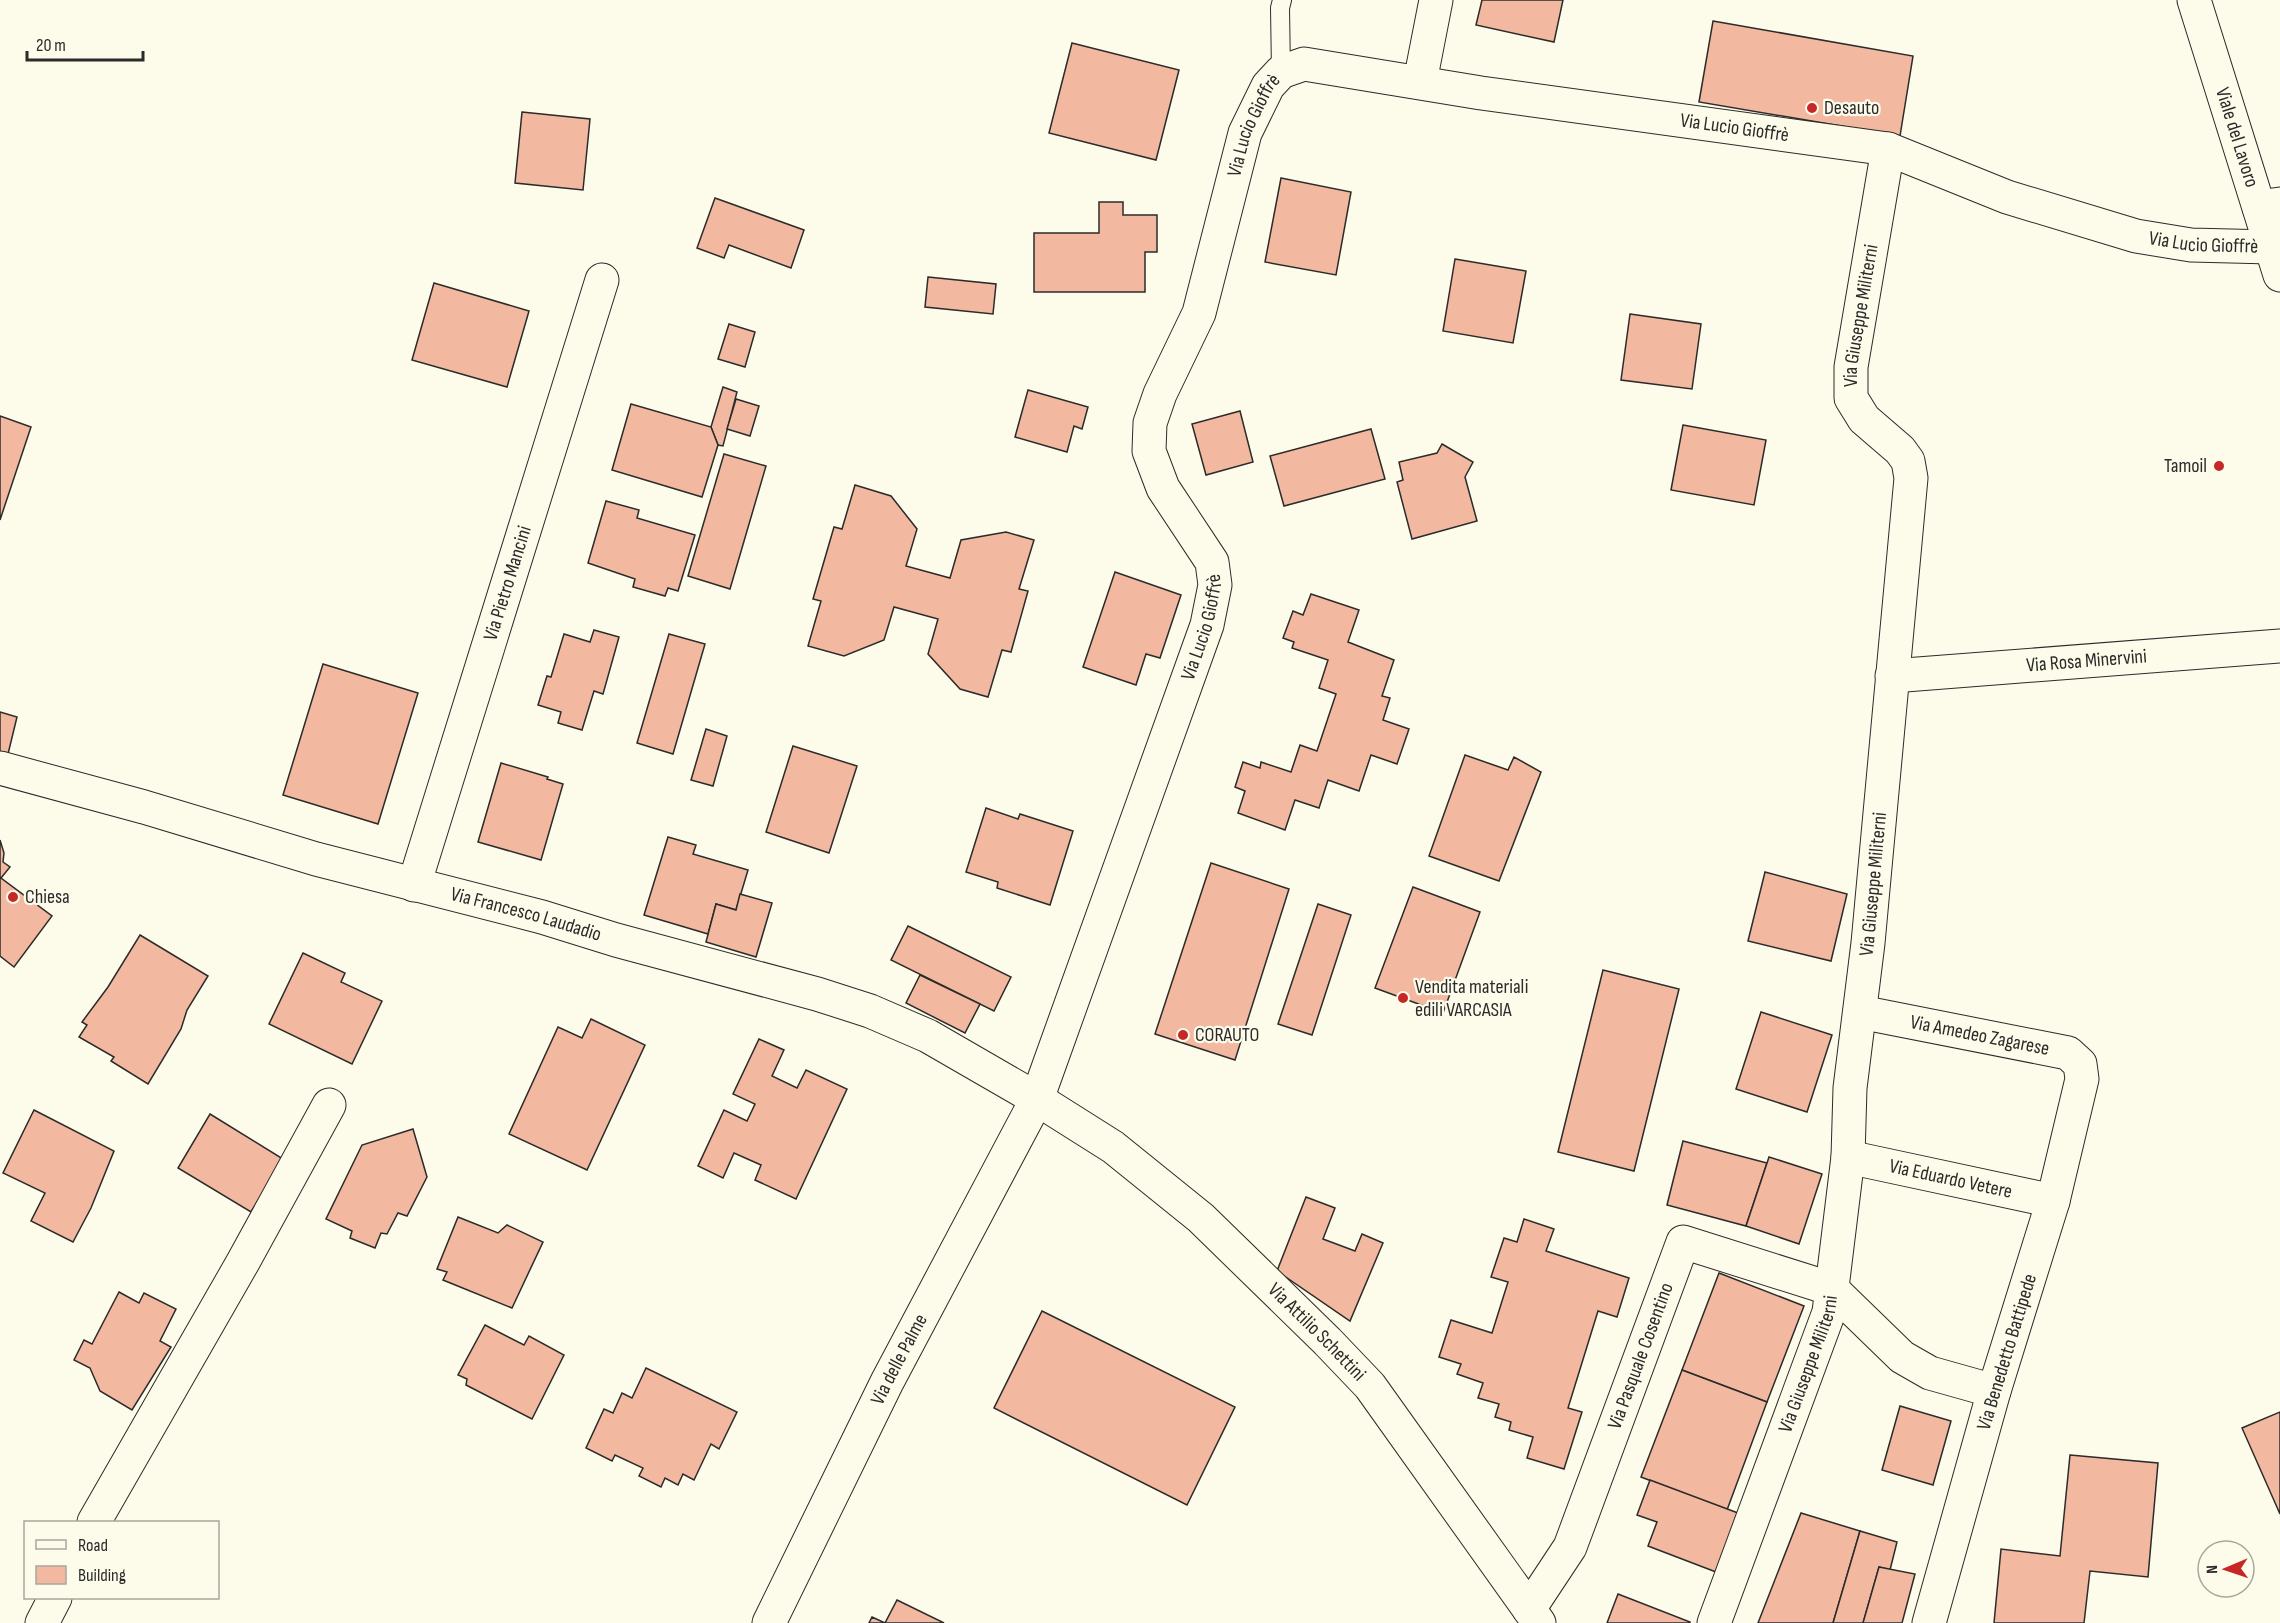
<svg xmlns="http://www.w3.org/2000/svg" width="2280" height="1623" font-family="'Sofia Sans Condensed',sans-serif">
<rect width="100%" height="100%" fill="#fdfbea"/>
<g fill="#f2b8a0" stroke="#2b2b2b" stroke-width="1.5">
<path d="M1482 0H1563L1554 42 1476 25Z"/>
<path d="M1713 21 1913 56 1900 136 1699 102Z"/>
<path d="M1072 43 1179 70 1156 160 1049 133Z"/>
<path d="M522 112 590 119 583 190 515 183Z"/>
<path d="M1281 178 1351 192 1336 275 1265 262Z"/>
<path d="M715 198 804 230 791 268 729 245 724 258 697 248Z"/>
<path d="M1099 202H1123V215H1157V252H1145V292H1034V233H1099Z"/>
<path d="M1455 259 1526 271 1513 343 1443 331Z"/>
<path d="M928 277 996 284 993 314 925 307Z"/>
<path d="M434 283 529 311 507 387 412 360Z"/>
<path d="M1630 314 1701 324 1692 389 1621 380Z"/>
<path d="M729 324 755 332 745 367 718 359Z"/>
<path d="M723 387 737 392 723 446 718 445 711 427Z"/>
<path d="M1028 390 1088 407 1082 429 1074 426 1067 452 1015 437Z"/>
<path d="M736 399 759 406 750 436 727 429Z"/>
<path d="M631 404 711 427 718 445 702 497 612 470Z"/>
<path d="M1240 411 1253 462 1206 475 1192 424Z"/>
<path d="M0 416 31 427 0 520Z"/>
<path d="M1683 425 1766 440 1754 505 1671 490Z"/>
<path d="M1371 429 1385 479 1284 506 1270 456Z"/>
<path d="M1442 444 1473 462 1465 477 1477 521 1412 539 1397 482 1403 480 1399 462 1437 453Z"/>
<path d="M724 454 766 466 730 589 688 576Z"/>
<path d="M855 485 891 496 917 529 906 566 950 578 961 540 1006 532 1034 540 1019 589 1028 591 1011 652 1002 650 988 697 960 689 928 654 938 619 894 607 884 640 844 656 808 646 821 601 813 599 834 527 842 529Z"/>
<path d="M606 501 639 510 637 518 695 535 678 591 668 588 665 596 633 587 635 579 588 563Z"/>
<path d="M1115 572 1181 595 1160 658 1146 654 1136 685 1083 667Z"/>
<path d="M1311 594 1359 610 1348 642 1394 660 1382 696 1390 698 1383 720 1409 729 1397 764 1371 755 1359 791 1328 780 1319 808 1295 800 1285 830 1238 813 1245 791 1235 787 1243 762 1260 768 1261 762 1291 772 1300 745 1317 751 1336 694 1319 688 1328 660 1292 648 1294 642 1283 638 1293 611 1303 615Z"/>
<path d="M594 630 619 637 603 694 594 691 582 730 558 723 561 712 538 705 547 676 551 677 564 634 590 642Z"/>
<path d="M669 634 705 644 673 754 637 743Z"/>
<path d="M323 664 418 693 378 824 283 795Z"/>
<path d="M0 712 17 717 8 754 0 752Z"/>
<path d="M706 729 727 736 713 786 691 780Z"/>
<path d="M793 746 857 766 829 853 766 832Z"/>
<path d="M1465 755 1508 770 1514 757 1541 772 1499 881 1429 856Z"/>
<path d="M501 763 548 777 547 779 563 784 541 860 478 842Z"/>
<path d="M986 808 1018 819 1020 814 1073 831 1050 905 997 888 998 882 966 872Z"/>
<path d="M668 837 696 845 693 854 748 870 736 910 716 904 708 934 644 915Z"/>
<path d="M0 840 4 853 3 862 10 867 1 878 52 916 14 967 0 956Z"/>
<path d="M1211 863 1289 889 1235 1060 1155 1034Z"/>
<path d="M1765 872 1847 894 1831 961 1748 941Z"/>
<path d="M1413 887 1480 912 1443 1013 1375 988Z"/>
<path d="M740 894 772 903 756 957 706 942 716 904 736 910Z"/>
<path d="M1318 904 1351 915 1312 1035 1278 1024Z"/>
<path d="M908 926 1011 977 994 1011 891 960Z"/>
<path d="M140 935 208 976 187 1010 181 1029 148 1084 111 1061 114 1057 79 1037 87 1025 82 1022 108 987Z"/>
<path d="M303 953 345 973 341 982 382 1001 352 1064 269 1024Z"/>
<path d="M1603 970 1679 989 1634 1171 1558 1152Z"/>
<path d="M920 975 980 1004 965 1033 906 1003Z"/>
<path d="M1761 1012 1832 1035 1807 1112 1736 1089Z"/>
<path d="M591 1019 645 1045 587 1170 509 1134 558 1027 582 1038Z"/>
<path d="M759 1039 784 1050 772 1076 797 1088 806 1070 847 1089 796 1199 755 1180 761 1165 734 1153 723 1178 698 1166 724 1110 747 1121 755 1104 733 1094Z"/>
<path d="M34 1110 114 1151 91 1208 73 1242 31 1221 45 1193 3 1173Z"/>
<path d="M210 1114 283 1159 251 1212 178 1168Z"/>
<path d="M413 1129 427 1177 407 1216 398 1213 387 1234 381 1233 375 1248 350 1238 352 1231 326 1219 362 1145Z"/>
<path d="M1683 1141 1767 1163 1746 1226 1667 1205Z"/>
<path d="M1769 1157 1822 1174 1799 1244 1746 1226Z"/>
<path d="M1306 1197 1335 1208 1323 1239 1355 1251 1362 1234 1383 1243 1350 1321 1277 1271Z"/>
<path d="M458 1217 498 1233 507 1225 543 1242 512 1308 443 1280 447 1272 437 1269Z"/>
<path d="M1524 1219 1554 1229 1546 1251 1629 1278 1617 1317 1598 1311 1568 1408 1582 1412 1564 1469 1527 1458 1533 1437 1509 1430 1511 1422 1495 1417 1499 1404 1478 1398 1483 1383 1457 1374 1461 1364 1439 1357 1451 1320 1492 1333 1508 1282 1491 1277 1504 1238 1517 1242Z"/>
<path d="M1719 1273 1804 1306 1767 1402 1682 1370Z"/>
<path d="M119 1292 139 1303 144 1293 176 1309 160 1341 171 1347 132 1410 100 1391 90 1368 74 1360 84 1340 92 1344Z"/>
<path d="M1042 1311 1235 1407 1187 1505 994 1408Z"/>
<path d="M485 1325 524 1345 529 1336 564 1355 532 1419 466 1385 467 1379 458 1375Z"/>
<path d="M646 1368 737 1412 719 1449 711 1444 694 1480 683 1474 678 1485 665 1478 661 1487 639 1476 643 1468 615 1455 612 1461 586 1448 604 1409 613 1413 622 1393 632 1398Z"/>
<path d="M1682 1370 1767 1402 1727 1510 1641 1477Z"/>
<path d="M1900 1406 1951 1421 1933 1485 1882 1470Z"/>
<path d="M2280 1412V1514L2242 1428Z"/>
<path d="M2070 1455 2158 1463 2148 1577 2090 1571 2084 1623H1994L2001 1549 2060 1556Z"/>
<path d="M1650 1480 1738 1513 1716 1572 1648 1546 1657 1522 1637 1515Z"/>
<path d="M1801 1513 1860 1531 1833 1623H1758Z"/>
<path d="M1860 1531 1897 1542 1890 1570 1879 1567 1863 1623H1833Z"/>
<path d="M1879 1567 1915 1574 1902 1623H1863Z"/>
<path d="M1618 1594 1690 1622V1623H1607Z"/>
<path d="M897 1600 944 1623H885Z"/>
<path d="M872 1617 885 1623H869Z"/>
</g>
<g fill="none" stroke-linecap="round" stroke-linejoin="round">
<defs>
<path id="lane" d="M1281 72 1280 8 1282 0"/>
<g id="street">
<path d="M1420 82 1436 0"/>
<path d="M2259 207 2280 204"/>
<path id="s1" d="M1892 676 2280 646"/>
<path id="s2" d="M0 768 144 807 316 859 542 917 616 940 817 994 870 1011 928 1036 1037 1099 1113 1147 1201 1218 1327 1341 1370 1386 1539 1623"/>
<path id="s3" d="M414 885 602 280"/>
<path id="s4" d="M1860 1012 2068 1053 2080 1064 2082 1079 2053 1201 1994 1391 1929 1623"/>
<path id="s5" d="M1848 1157 2053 1201"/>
<path d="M94 1522 243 1262 329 1105"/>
<path id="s6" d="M1529 1609 1570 1547 1683 1242 1832 1289 1902 1357 1930 1373 1994 1391"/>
<path d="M42 1623 55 1598"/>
<path id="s7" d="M769 1623 887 1382 1037 1099 1207 625 1215 585 1212 562 1163 488 1149 451 1150 423 1160 394 1199 313 1245 133 1268 86 1281 72 1304 64 1481 93 1888 149 2007 197 2136 236 2191 245 2271 247"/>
<path id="s8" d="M1714 1623 1829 1312 1848 1157 1850 1088 1868 943 1911 478 1908 461 1900 450 1864 419 1851 398V367L1888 149"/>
</g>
<g id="primary">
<path id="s9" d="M2194 0 2280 275"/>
</g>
</defs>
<use href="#lane" stroke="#2b2b2b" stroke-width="20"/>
<use href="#street" stroke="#2b2b2b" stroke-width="35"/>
<use href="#primary" stroke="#2b2b2b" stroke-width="35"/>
<use href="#lane" stroke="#fdfbea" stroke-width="18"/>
<use href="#street" stroke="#fdfbea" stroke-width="33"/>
<use href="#primary" stroke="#fdfbea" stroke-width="33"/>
</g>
<g fill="#c62828" stroke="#fdfbea" stroke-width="2">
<circle cx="1812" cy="108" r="6"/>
<circle cx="2219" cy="466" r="6"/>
<circle cx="13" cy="897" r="6"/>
<circle cx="1403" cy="998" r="6"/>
<circle cx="1183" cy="1035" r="6"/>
</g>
<g text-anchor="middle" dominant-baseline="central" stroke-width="4.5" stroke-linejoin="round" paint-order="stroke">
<g font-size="20" fill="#2b2b2b" stroke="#fdfbea" text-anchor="start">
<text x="1824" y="108">Desauto</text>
<text x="2207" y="466" text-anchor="end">Tamoil</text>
<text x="25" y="897">Chiesa</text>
<text x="1415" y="987">Vendita materiali<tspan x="1415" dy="23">edili VARCASIA</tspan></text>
<text x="1195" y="1035">CORAUTO</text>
</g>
<g font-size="20" fill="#2b2b2b" stroke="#fdfbea">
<text stroke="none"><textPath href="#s7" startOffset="2150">Via Lucio Gioffrè</textPath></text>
<text stroke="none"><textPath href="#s7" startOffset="1629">Via Lucio Gioffrè</textPath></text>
<text stroke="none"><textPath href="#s9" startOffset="144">Viale del Lavoro</textPath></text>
<text stroke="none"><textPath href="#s7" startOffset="2636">Via Lucio Gioffrè</textPath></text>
<text stroke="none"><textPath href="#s8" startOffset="1356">Via Giuseppe Militerni</textPath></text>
<text stroke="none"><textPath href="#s3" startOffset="316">Via Pietro Mancini</textPath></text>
<text stroke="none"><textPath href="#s7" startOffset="1089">Via Lucio Gioffrè</textPath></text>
<text stroke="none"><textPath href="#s1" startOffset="195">Via Rosa Minervini</textPath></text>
<text stroke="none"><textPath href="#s8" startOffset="762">Via Giuseppe Militerni</textPath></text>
<text stroke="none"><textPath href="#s2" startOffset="546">Via Francesco Laudadio</textPath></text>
<text stroke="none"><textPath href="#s4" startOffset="122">Via Amedeo Zagarese</textPath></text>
<text stroke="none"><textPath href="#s5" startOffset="105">Via Eduardo Vetere</textPath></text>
<text stroke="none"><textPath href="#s2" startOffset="1458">Via Attilio Schettini</textPath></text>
<text transform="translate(2007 1352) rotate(-73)">Via Benedetto Battipede</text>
<text stroke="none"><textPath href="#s6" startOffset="278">Via Pasquale Cosentino</textPath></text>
<text stroke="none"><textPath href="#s7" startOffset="294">Via delle Palme</textPath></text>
<text stroke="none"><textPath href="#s8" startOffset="276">Via Giuseppe Militerni</textPath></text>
</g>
</g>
<rect x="24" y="1521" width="195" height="78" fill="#fdfbea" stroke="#a9a89e" stroke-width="1.5"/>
<rect x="36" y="1540" width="30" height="9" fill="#fdfbea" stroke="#a9a89e" stroke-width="1.5"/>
<text x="78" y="1551" font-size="18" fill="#2b2b2b">Road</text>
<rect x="36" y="1566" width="30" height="18" fill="#f2b8a0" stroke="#a9a89e" stroke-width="1.5"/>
<text x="78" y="1581" font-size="18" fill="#2b2b2b">Building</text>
<g transform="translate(2226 1569) rotate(268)"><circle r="28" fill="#fdfbea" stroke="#a9a89e" stroke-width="1.5"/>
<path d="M0-4.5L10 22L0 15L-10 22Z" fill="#c62828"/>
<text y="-9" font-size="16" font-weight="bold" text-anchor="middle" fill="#2b2b2b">N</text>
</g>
<path d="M27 51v9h116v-9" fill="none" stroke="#2b2b2b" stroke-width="3"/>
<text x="36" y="51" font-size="18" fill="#2b2b2b" stroke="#fdfbea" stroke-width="4.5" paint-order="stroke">20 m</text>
</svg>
